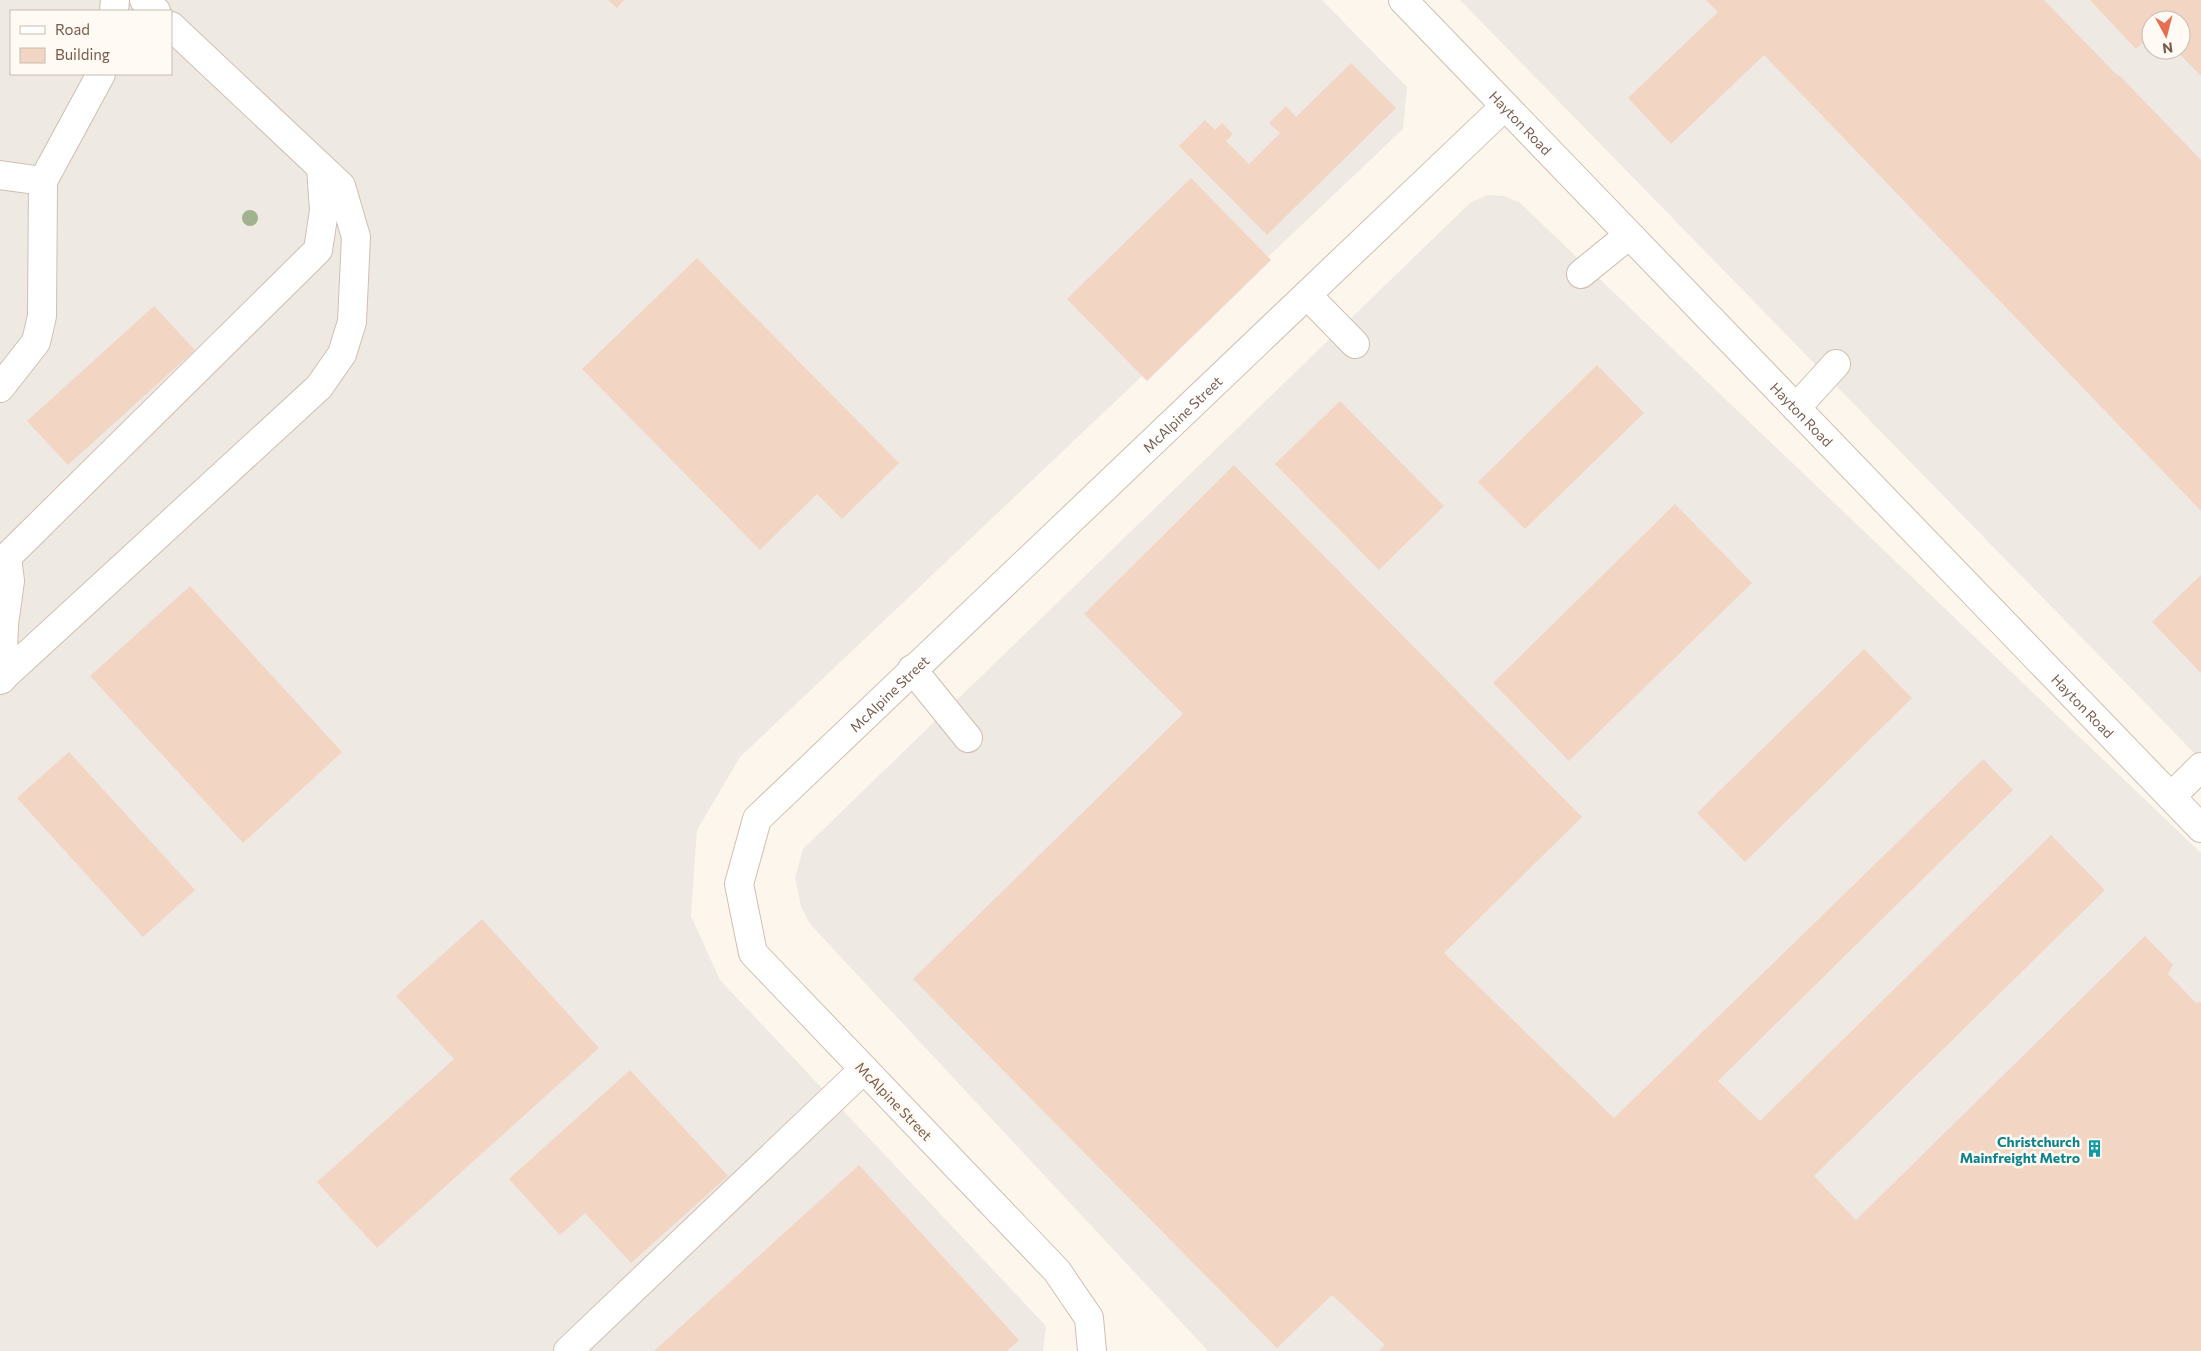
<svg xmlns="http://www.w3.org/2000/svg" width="2201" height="1351" font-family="Commissioner,sans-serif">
<rect width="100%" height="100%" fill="#fdf6ec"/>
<g fill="#efe9e4" fill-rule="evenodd">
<path d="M0 0H1322L1407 87 1403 129 740 757 697 830 691 916 720 980 1046 1326 1043 1351H0ZM11 11H171V74H11Z"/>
<path d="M1460 0H2201V760ZM2151 20H2181V50H2151Z"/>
<path d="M1488 195 1504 196 1519 202 2201 853V1351H1208L810 924 801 906 795 878 803 849 1471 202Z"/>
</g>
<g fill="#f3d5c3">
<path d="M608 0H624L617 8Z"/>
<path d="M1706 0H2044L2118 76 2119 75 2201 160V511L1764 55 1671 144 1628 98 1718 12Z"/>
<path d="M2090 0H2201V76L2176 50H2181V20H2151V35L2136 49Z"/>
<path d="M1351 63 1396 108 1267 235 1179 146 1205 120 1215 130 1222 123 1233 134 1226 141 1249 164 1280 133 1269 123 1286 106 1296 117Z"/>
<path d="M1191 178 1271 260 1147 381 1067 299Z"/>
<path d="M697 258 899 463 842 519 817 494 760 550 582 369Z"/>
<path d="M154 306 195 350 68 465 27 421Z"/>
<path d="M1597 365 1644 413 1525 529 1478 482Z"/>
<path d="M1340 401 1444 506 1379 570 1275 464Z"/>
<path d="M1234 465 1582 817 1444 953 1614 1118 1983 759 2013 790 1718 1081 1760 1121 2051 835 2105 890 1814 1176 1856 1220 2145 936 2173 965 2168 974 2196 1003 2201 1002V1351H1379L1385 1345 1332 1295 1277 1348 913 979 1183 714 1084 614Z"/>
<path d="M1675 504 1752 583 1569 761 1493 683Z"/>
<path d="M2201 575V673L2152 622Z"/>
<path d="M190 586 342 752 243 843 90 676Z"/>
<path d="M1864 649 1912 698 1745 862 1697 813Z"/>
<path d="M69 752 195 890 143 937 17 798Z"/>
<path d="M482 919 599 1048 377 1248 317 1182 454 1059 396 996Z"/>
<path d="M630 1070 728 1176 631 1263 585 1213 560 1235 509 1179Z"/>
<path d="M859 1165 1019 1340 1007 1351H654Z"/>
</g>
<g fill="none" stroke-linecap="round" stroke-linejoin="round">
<defs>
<g id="minor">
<path d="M144 0 156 11"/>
<path id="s1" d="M1403 0 2201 828"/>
<path d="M114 11 115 0"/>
<path d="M0 175 43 181"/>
<path d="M1581 274 1629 235"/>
<path d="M1307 295 1355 344"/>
<path d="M0 388 36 342 42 316 43 181 101 74"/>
<path d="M1796 408 1836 364"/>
<path d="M7 557 318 250 324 211 321 167"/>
<path d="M912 669 968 738"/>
<path d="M2 679 4 624 10 581 7 557"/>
<path d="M0 680 319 387 342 354 352 322 356 237 341 186 171 26"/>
<path d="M2171 797 2201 767"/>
<path d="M568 1351 864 1069"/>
<path id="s2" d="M1092 1351 1089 1318 1057 1271 753 953 739 884 757 819 1505 106"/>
</g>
</defs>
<use href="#minor" stroke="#d1beb0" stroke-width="30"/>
<use href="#minor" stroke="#fff" stroke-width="28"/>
</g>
<circle fill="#a0b28e" cx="250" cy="218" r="8"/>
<defs>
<symbol id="building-bare" viewBox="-9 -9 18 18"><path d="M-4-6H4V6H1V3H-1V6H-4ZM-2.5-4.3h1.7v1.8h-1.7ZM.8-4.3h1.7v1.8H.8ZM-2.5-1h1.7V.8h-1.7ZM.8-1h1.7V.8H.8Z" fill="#0f9aa8" stroke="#fffaf3" stroke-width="2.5" paint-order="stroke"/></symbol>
</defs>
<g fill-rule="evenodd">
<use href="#building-bare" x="2082" y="1136" width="25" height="25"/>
</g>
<g text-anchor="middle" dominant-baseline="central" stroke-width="5" stroke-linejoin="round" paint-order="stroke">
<g font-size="14" fill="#7a5c4d" stroke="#fffaf3">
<text stroke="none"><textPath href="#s1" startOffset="170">Hayton Road</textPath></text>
<text stroke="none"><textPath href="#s2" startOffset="1255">McAlpine Street</textPath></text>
<text stroke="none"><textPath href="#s1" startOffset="575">Hayton Road</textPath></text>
<text stroke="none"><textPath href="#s2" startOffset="850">McAlpine Street</textPath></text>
<text stroke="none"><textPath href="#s1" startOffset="980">Hayton Road</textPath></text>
<text transform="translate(894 1101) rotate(46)">McAlpine Street</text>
</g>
<g font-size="14" font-weight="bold" fill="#0d838f" stroke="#fffaf3" text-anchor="end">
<text x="2080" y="1141">Christchurch<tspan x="2080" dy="16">Mainfreight Metro</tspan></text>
</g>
</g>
<rect x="10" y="10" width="162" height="65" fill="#fffaf3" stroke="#cabbb1"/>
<rect x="20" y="26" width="25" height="8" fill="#ffffff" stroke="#cabbb1"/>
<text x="55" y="35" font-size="15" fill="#7a5c4d">Road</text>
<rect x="20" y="48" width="25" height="15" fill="#f3d5c3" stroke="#cabbb1"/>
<text x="55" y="60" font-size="15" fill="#7a5c4d">Building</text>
<g transform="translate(2166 35) rotate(173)"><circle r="24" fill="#fffaf3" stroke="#cabbb1"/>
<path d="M0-4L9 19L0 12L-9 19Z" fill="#e76f51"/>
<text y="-8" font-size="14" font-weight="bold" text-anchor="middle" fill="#7a5c4d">N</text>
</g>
</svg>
